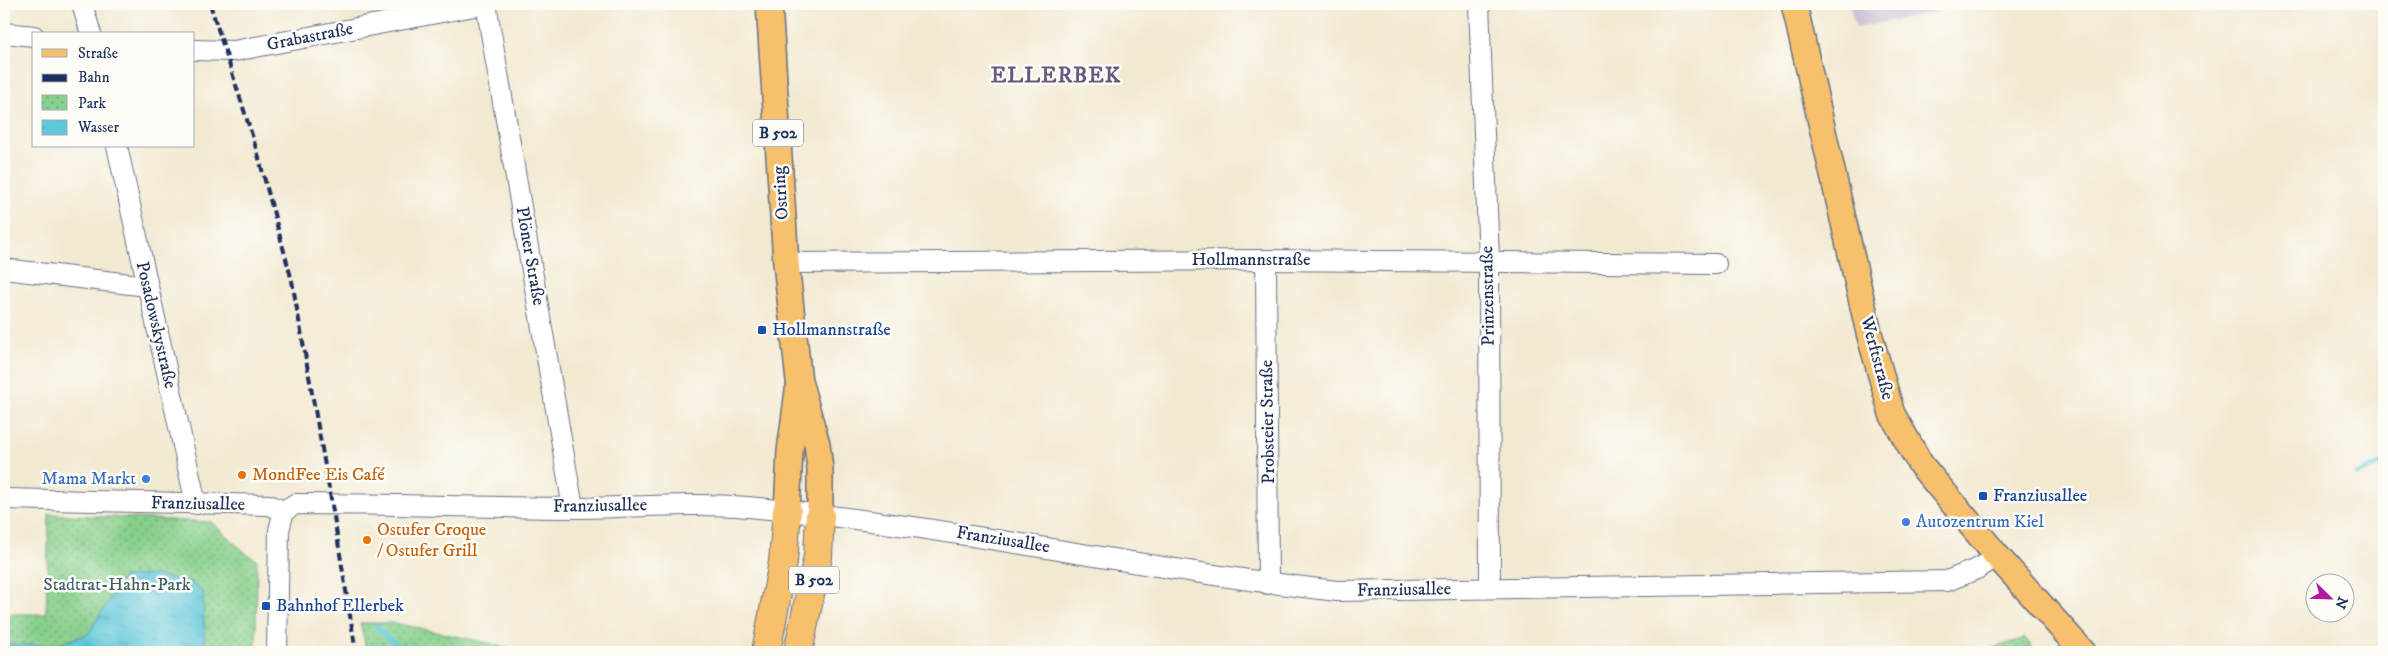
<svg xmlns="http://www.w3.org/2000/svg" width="2388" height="656" font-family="'IM FELL DW Pica',serif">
<defs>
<pattern id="park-dots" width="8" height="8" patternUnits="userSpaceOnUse" patternTransform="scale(1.25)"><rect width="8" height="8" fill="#88d08c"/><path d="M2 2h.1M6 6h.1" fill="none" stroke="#6ea976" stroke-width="1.8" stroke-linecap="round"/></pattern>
<pattern id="water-ripples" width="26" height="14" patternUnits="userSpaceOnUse" patternTransform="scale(1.25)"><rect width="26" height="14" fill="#5ec8d9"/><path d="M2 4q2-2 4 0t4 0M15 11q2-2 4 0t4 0" fill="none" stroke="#4da3b3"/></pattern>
</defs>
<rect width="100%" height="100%" fill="#fdfcf7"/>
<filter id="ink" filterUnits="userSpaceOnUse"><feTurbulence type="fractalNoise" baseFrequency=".02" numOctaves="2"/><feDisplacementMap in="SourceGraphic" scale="10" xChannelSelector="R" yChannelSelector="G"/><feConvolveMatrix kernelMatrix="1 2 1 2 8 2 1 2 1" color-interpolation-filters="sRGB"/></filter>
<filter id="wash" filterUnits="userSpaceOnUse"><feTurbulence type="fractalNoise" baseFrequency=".0096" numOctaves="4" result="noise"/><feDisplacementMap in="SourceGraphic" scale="20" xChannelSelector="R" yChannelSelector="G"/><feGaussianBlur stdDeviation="1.12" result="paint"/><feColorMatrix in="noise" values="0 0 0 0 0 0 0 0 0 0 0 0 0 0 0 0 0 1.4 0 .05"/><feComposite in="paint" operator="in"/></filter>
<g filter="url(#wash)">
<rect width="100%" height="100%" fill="#f2e9d1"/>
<path fill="#cabfd6" d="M1849 4H1975L1856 28Z"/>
<g fill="url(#park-dots)" stroke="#528075">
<path d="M49 514 211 522 247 554 257 560 256 652H4V614H46Z"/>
<path d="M360 623H395L530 652H367Z"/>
<path d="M2025 638 2036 652H1981Z"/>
</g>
<path fill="url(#water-ripples)" stroke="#3c7c9c" d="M154 575 190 582 203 592 205 648 203 652H4V645H56L88 634 123 577Z"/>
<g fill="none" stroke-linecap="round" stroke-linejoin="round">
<g stroke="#5ec8d9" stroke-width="5">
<path d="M2357 475 2384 462"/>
<path d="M376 627 405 652"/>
</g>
</g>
</g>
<g filter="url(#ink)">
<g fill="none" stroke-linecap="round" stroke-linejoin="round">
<defs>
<g id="minor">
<path d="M82 4 91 34"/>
<path d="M486 4 573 508"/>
<path d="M1479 4 1489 261 1490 588"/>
<path d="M4 33 34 36"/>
<path d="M194 50 234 51 485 4"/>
<path d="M117 146 196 504"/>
<path d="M1266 260 1268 584"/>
<path d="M786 263 1266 260 1716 264"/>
<path d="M4 269 147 286"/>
<path d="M4 499 269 505 284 511"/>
<path d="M284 511 295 504C386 504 478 507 569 508 629 508 688 502 748 507 946 525 1140 569 1337 591L1947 581 1979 568 1997 556"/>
<path d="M277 652 279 530 284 511"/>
</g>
<g id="major">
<path d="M769 4 786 263 799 381 817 444 820 469V515"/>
<path d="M1794 4 1869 333 1892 414 1921 465 1997 556 2083 652"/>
<path d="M787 511 790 451 798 391"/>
</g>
<g id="highway">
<path d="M766 652 783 562 787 511"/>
<path d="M798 652 818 556 820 515"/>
</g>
</defs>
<use href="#minor" stroke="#667086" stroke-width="22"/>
<use href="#major" stroke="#667086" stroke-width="28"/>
<use href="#highway" stroke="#667086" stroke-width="30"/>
<use href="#minor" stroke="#fff" stroke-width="20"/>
<use href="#major" stroke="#f7c06c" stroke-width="25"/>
<use href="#highway" stroke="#f7c06c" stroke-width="28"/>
<path stroke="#1b2f5e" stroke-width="4" stroke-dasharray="8 4" stroke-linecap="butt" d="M210 4 257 151 292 281 332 505 356 652"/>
</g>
</g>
<g fill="#1a4fb4" stroke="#fdfcf7" stroke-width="2">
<rect x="757" y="325" width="10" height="10" rx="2.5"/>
<rect x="1978" y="491" width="10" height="10" rx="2.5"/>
<rect x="261" y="601" width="10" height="10" rx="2.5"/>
</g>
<g fill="#e8710a" stroke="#fdfcf7" stroke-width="2">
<circle cx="242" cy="475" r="5"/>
<circle cx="367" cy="540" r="5"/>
</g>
<g fill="#3f7fe0" stroke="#fdfcf7" stroke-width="2">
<circle cx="146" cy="479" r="5"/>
<circle cx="1906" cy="522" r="5"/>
</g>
<g text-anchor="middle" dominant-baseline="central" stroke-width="5" stroke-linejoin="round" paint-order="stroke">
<g fill="#fdfcf7" stroke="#5f6c8c" stroke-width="1">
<rect x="753" y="119.5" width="50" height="27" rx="4"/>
<rect x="789" y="566.5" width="50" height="27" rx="4"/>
</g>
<g font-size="16" font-weight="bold" fill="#1b2f5e">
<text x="778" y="133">B 502</text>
<text x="814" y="580">B 502</text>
</g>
<g font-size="18" fill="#1b2f5e" stroke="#fdfcf7">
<text transform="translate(310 37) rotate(-11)">Grabastraße</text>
<text transform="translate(781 193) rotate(-94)">Ostring</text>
<text transform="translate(530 256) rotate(80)">Plöner Straße</text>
<text x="1251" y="260">Hollmannstraße</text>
<text transform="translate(1488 296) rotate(-91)">Prinzenstraße</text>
<text transform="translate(156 325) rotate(77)">Posadowskystraße</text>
<text transform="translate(1877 358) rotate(75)">Werftstraße</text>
<text transform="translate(1268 422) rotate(-91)">Probsteier Straße</text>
<text transform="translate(198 504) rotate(1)">Franziusallee</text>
<text transform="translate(600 506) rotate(-1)">Franziusallee</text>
<text transform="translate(1003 540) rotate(9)">Franziusallee</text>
<text transform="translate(1404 590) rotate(-1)">Franziusallee</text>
</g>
<g font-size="18" fill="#164399" stroke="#fdfcf7" text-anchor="start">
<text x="772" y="330">Hollmannstraße</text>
<text x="1993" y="496">Franziusallee</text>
<text x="276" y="606">Bahnhof Ellerbek</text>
</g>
<g font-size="18" fill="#c56008" stroke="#fdfcf7" text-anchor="start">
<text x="252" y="475">MondFee Eis Café</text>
<text x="377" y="530">Ostufer Croque<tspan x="377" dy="21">/ Ostufer Grill</tspan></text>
</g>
<g font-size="18" fill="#366cbe" stroke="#fdfcf7" text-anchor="end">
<text x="136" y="479">Mama Markt</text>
<text x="1916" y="522" text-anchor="start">Autozentrum Kiel</text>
</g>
<g font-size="18" fill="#3c5f6c" stroke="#fdfcf7">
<text x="117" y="585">Stadtrat-Hahn-Park</text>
</g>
<g font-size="22" font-weight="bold" letter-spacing="1" fill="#685982" stroke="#fdfcf7">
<text x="1056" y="75">ELLERBEK</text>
</g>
</g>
<rect width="2388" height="656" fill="none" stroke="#fdfcf7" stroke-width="20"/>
<rect x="32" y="32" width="162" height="115" fill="#fdfcf7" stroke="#a3aaba"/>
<rect x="42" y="49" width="25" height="8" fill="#f7c06c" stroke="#a3aaba"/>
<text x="78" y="58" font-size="15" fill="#1b2f5e">Straße</text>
<rect x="42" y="74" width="25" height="8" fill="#1b2f5e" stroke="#a3aaba"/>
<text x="78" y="82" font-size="15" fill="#1b2f5e">Bahn</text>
<rect x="42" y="95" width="25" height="15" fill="url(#park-dots)" stroke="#a3aaba"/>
<text x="78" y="108" font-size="15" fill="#1b2f5e">Park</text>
<rect x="42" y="120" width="25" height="15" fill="url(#water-ripples)" stroke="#a3aaba"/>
<text x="78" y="132" font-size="15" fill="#1b2f5e">Wasser</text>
<g transform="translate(2330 598) rotate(113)"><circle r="24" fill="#fdfcf7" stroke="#a3aaba"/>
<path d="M0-4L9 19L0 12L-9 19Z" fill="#b5179e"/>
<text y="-8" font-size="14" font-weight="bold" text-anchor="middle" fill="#1b2f5e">N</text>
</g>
</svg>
